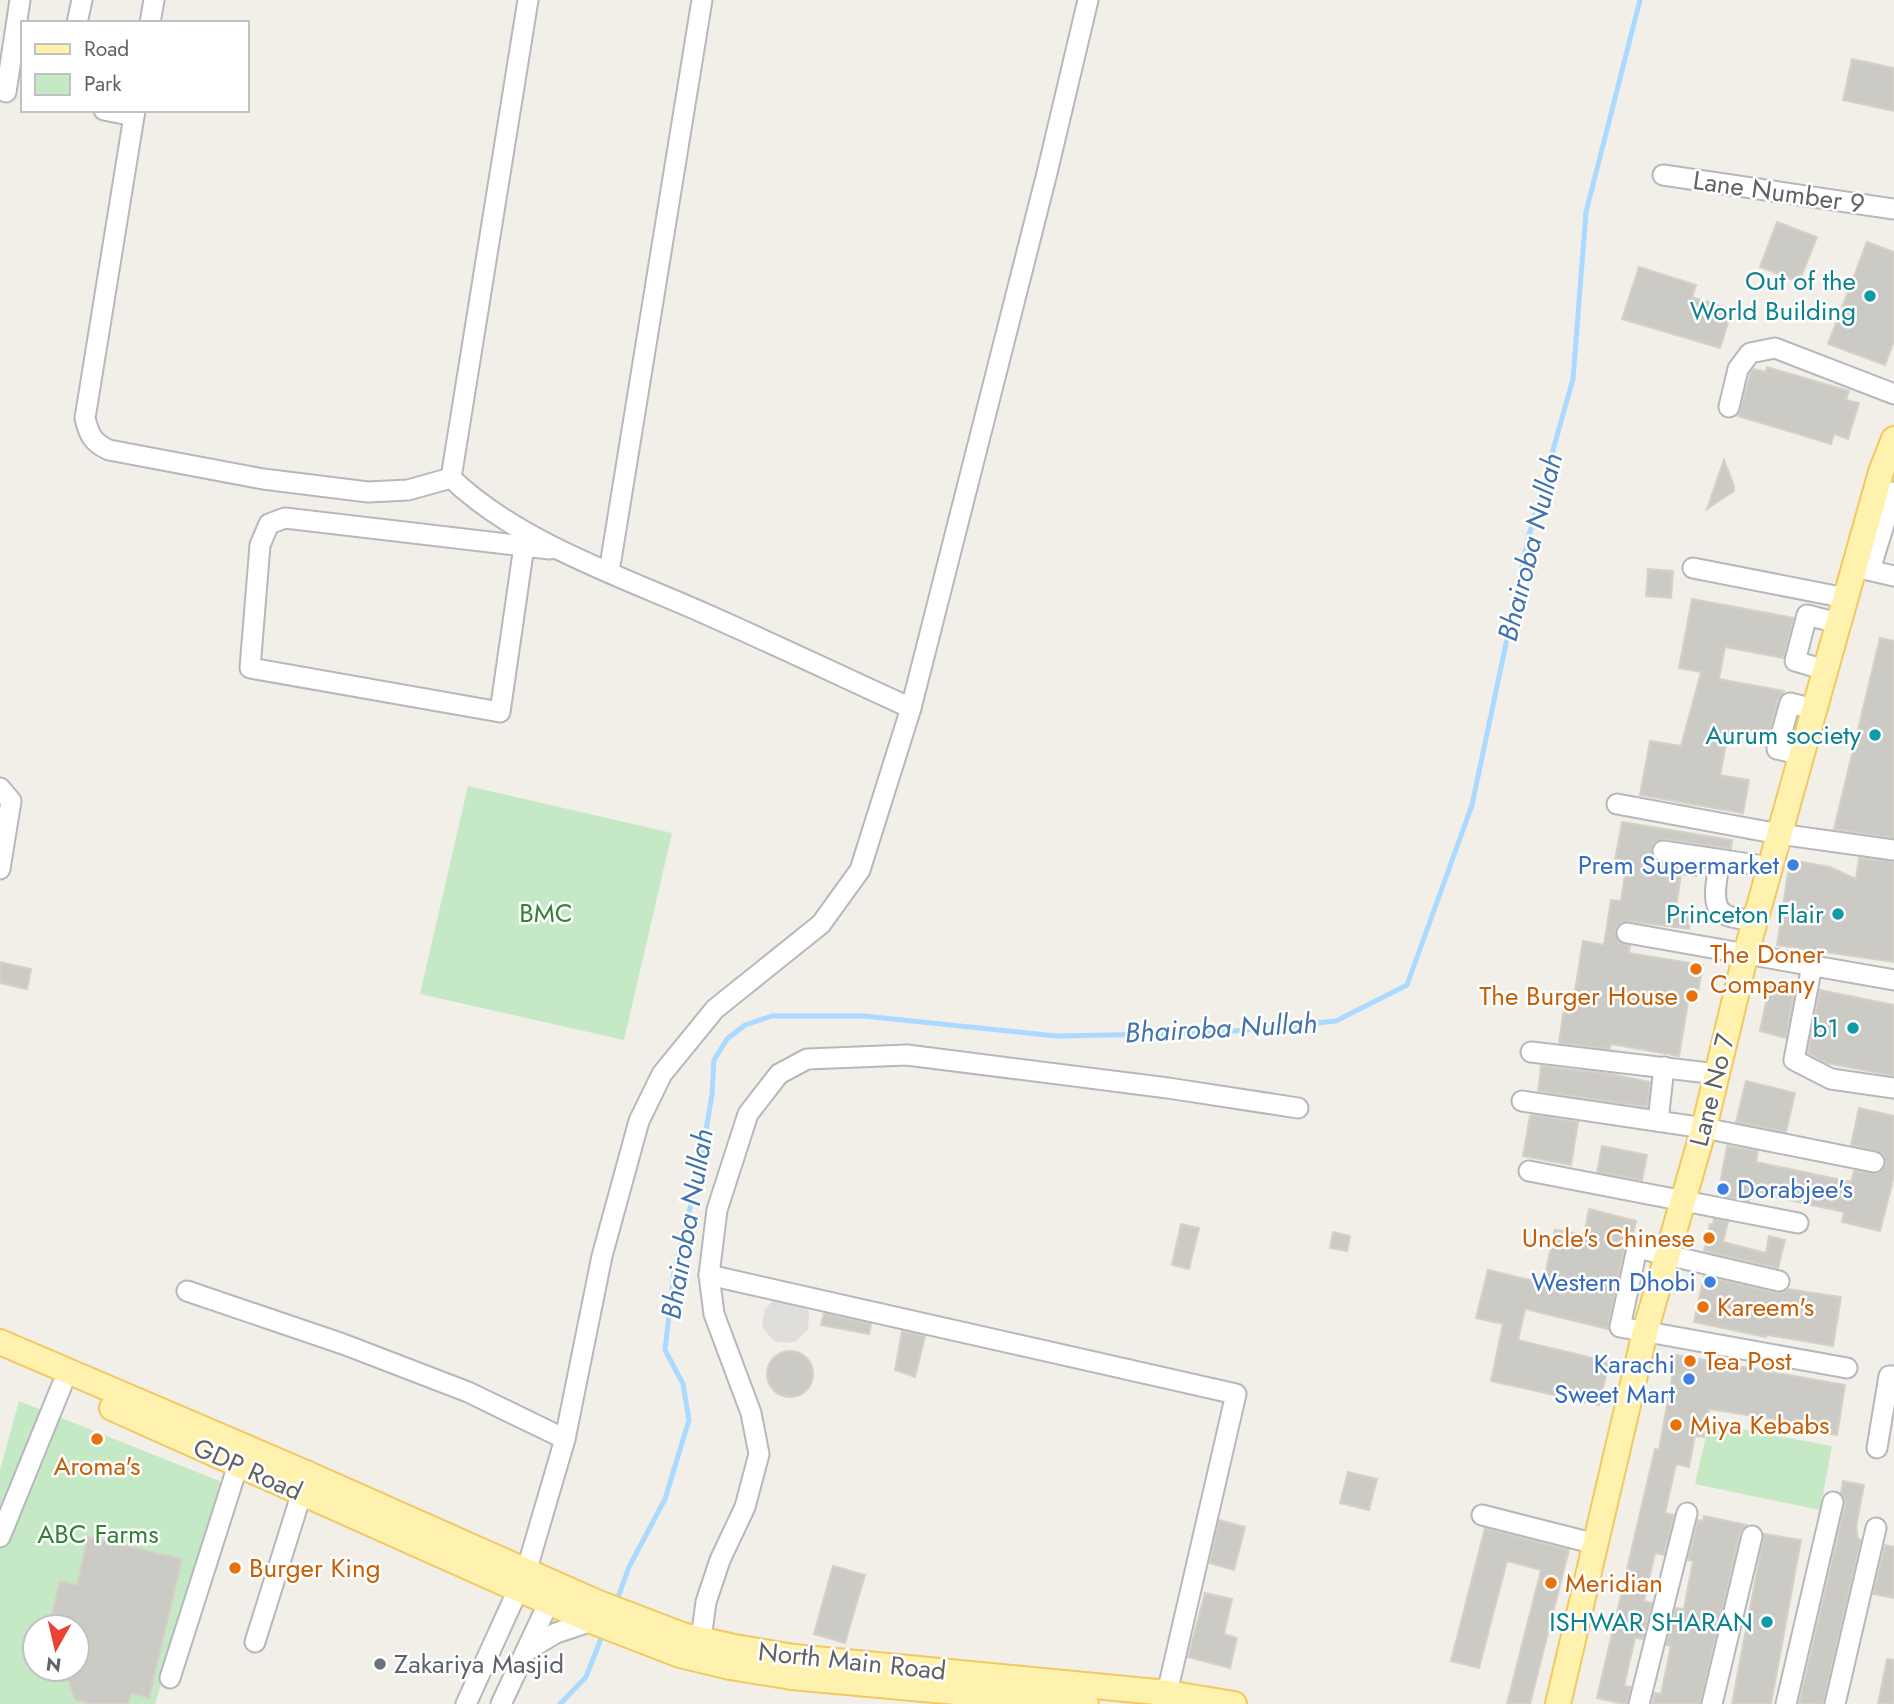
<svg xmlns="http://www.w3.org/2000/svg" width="1894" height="1704" font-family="Jost,sans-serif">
<rect width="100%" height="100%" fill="#f1efe8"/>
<path fill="#e0deda" d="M776 1298 806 1306 809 1314 808 1330 796 1341 789 1343 774 1341 764 1330 762 1323 765 1309Z"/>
<g fill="#c5e8c5" fill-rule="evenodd">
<path d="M468 786 672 833 624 1040 420 994Z"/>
<path d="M19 1401 222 1482 155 1704H0V1470ZM35 1627H77V1669H35Z"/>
<path d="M1709 1423 1832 1446 1820 1510 1695 1484Z"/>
</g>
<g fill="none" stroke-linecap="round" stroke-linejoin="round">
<g stroke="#aadaff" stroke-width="5">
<path d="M616 1603 629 1567 665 1499 689 1420 683 1384 665 1350 674 1272 700 1168 712 1094 714 1060 727 1039 745 1025 772 1016H864L1056 1036 1214 1033 1336 1021 1407 985 1472 805 1528 539 1573 379 1586 212 1640 0"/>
<path d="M560 1704 586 1677 604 1631"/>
</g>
</g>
<g fill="#cccac5" stroke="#d6d1c6" stroke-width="2">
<path d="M1852 59 1894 68V111L1843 100Z"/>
<path d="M1777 222 1817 237 1799 282 1760 267Z"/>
<path d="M1867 242 1894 252V341L1885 365 1828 344Z"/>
<path d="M1639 267 1696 285 1692 297 1732 310 1720 348 1622 319Z"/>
<path d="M1767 367 1849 391 1846 400 1859 403 1848 439 1834 434 1831 444 1738 416 1751 372 1754 369 1766 372Z"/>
<path d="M1724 460 1734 486V491L1707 509Z"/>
<path d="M1648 569 1673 571 1671 598 1646 596Z"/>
<path d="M1692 599 1794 618 1783 658 1725 647 1719 679 1784 691 1778 700 1766 742 1728 734 1720 775 1749 780 1743 813 1640 795 1650 741 1681 746 1701 672 1679 668Z"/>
<path d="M1880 638 1894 641V838L1834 829Z"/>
<path d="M1622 822 1732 840 1731 849 1665 839 1654 843 1651 855 1656 861 1697 869 1696 876 1681 874 1676 908 1692 911 1689 929 1628 921 1618 925 1615 930 1619 942 1630 946 1629 953 1703 965 1696 1003 1688 1002 1679 1056 1611 1044 1610 1049 1559 1043 1565 1001 1573 1003 1583 941 1604 945 1611 900 1621 901 1626 868 1614 866Z"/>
<path d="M1859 858 1894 862V962L1777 945 1790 860 1830 867 1856 879Z"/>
<path d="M0 962 31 969 27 989 0 983Z"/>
<path d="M1770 983 1795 987 1786 1038 1760 1031Z"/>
<path d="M1820 990 1894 1005V1076L1827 1063 1808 1053Z"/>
<path d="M1541 1066 1610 1074 1650 1082 1647 1107 1538 1091Z"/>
<path d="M1746 1081 1795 1093 1786 1132 1736 1122Z"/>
<path d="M1859 1108 1894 1116V1176L1880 1231 1842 1222 1844 1212 1751 1192 1749 1201 1718 1195 1727 1146 1758 1151 1756 1162 1851 1182 1854 1171 1879 1173 1886 1164 1883 1153 1851 1145Z"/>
<path d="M1534 1115 1578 1122 1571 1165 1523 1156 1530 1116Z"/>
<path d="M1602 1146 1647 1155 1642 1180 1597 1172Z"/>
<path d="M1589 1209 1636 1221 1632 1237 1625 1245 1608 1329 1525 1309 1518 1340 1609 1362 1599 1405 1491 1381 1503 1324 1476 1318 1488 1270 1543 1283 1555 1230 1584 1235Z"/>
<path d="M1714 1219 1728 1222 1723 1242 1766 1253 1769 1236 1785 1240 1778 1268 1704 1251 1710 1224 1713 1225Z"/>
<path d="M1181 1224 1199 1228 1189 1269 1172 1265Z"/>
<path d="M1333 1232 1350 1236 1347 1251 1330 1248Z"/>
<path d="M1704 1276 1776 1293 1783 1292 1788 1289 1841 1297 1833 1346 1767 1335 1766 1337 1694 1322Z"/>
<path d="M824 1313 871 1324 869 1334 821 1325Z"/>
<path d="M902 1331 925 1336 915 1377 895 1370Z"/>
<circle cx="790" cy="1374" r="23"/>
<path d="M1676 1355 1845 1385 1837 1435 1790 1429 1791 1422 1709 1409 1704 1437 1695 1436 1689 1467 1676 1464 1665 1513 1674 1515 1664 1555 1655 1553 1644 1601 1652 1603 1643 1639 1635 1638 1624 1686 1631 1687 1627 1704H1623L1597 1698 1655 1449 1659 1450Z"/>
<path d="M1348 1472 1377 1479 1369 1510 1340 1503Z"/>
<path d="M1843 1481 1864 1485 1856 1527 1858 1539 1861 1540 1823 1704H1799L1845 1505 1844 1498 1841 1493Z"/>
<path d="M1704 1516 1746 1525 1740 1533 1700 1704H1652L1655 1693 1661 1694 1671 1646 1666 1645 1676 1608 1684 1609 1693 1561 1688 1560 1698 1520 1703 1521Z"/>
<path d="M1219 1520 1245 1527 1234 1570 1210 1563Z"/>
<path d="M1485 1528 1569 1550 1530 1704H1507L1541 1570 1507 1561 1479 1668 1451 1661Z"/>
<path d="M1764 1534 1801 1540 1771 1704H1732Z"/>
<path d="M88 1537 182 1559 149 1698 131 1693 128 1704H93L75 1700 64 1669H77V1627H49L60 1581 77 1585Z"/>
<path d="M1885 1545 1894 1547V1598L1873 1594Z"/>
<path d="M833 1566 865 1575 845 1643 814 1634Z"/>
<path d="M1205 1593 1232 1599 1224 1634 1237 1638 1230 1668 1188 1657Z"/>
<path d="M1887 1659 1894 1660V1704H1878Z"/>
</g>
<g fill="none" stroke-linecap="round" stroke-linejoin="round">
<defs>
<g id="minor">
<path d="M528 0 451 478C519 543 623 577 708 615 776 645 843 677 911 708"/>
<path d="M77 23 82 0"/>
<path d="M150 23 154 0"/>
<path d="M6 92 20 0"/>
<path d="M104 110 134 116"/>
<path d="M135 110 85 418C89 435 93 443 109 450L263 479 368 492 408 490 451 478"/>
<path d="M1663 175 1894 209"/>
<path d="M1729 407 1738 369 1750 353 1775 348 1894 394"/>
<path d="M524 546 500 712 250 668 260 545 269 524 285 518 524 546 550 549"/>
<path d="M1693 568 1846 598"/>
<path d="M1859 568 1894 576"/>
<path d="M1870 570 1894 492"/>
<path d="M609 572 702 0"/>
<path d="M1825 670 1795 661 1807 615 1838 623"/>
<path d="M1801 755 1777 749 1790 703 1814 709"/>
<path d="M0 788 11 801 0 869"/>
<path d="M1617 804 1779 834 1894 850"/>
<path d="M1663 851 1770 867"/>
<path d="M1720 860C1718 875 1708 907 1726 915 1734 919 1746 919 1755 921"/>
<path d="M1627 933 1894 980"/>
<path d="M1812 965 1794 1060 1831 1079 1894 1088"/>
<path d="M1531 1052 1717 1074"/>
<path d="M1522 1101 1704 1128 1874 1162"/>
<path d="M1658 1121 1664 1067"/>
<path d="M1529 1171 1798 1223"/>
<path d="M709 1275 1236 1394 1167 1693"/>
<path d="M1779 1281 1637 1248 1620 1327 1847 1368"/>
<path d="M187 1291 343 1344 468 1392 565 1439"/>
<path d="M1877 1448 1889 1376H1894"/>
<path d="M1482 1515 1596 1544"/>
<path d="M0 1537 62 1385"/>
<path d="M701 1639 706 1602 720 1560 745 1507 759 1454 751 1413 714 1314 709 1275 717 1210 748 1114 779 1074 807 1059 907 1055 1168 1088 1298 1108"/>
<path d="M255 1642 302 1492"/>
<path d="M526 1651 556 1633 592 1621"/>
<path d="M170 1678 238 1465"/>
<path d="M466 1704 526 1572 565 1439 602 1256 639 1121 662 1074 715 1009 821 924 860 870 911 708 1047 173 1088 0"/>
<path d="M501 1704 555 1589"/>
<path d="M1639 1704 1687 1513"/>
<path d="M1712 1704 1752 1536"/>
<path d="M1786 1704 1833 1502"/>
<path d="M1835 1704 1876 1528"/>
</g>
<g id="major">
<path d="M0 1342 306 1473 596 1602 685 1636 734 1647 794 1657 1167 1693 1234 1704"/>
<path d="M112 1408 497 1580 597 1623 680 1655 730 1667 792 1677 1086 1704"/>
<path d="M1558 1704 1645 1332 1704 1128 1746 953 1881 472 1894 439"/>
</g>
</defs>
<use href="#minor" stroke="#b5b8bc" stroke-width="23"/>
<use href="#major" stroke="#f2c960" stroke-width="28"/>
<use href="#minor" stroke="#fff" stroke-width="19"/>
<use href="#major" stroke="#fff2af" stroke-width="24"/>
</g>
<g fill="#0f9aa8" stroke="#fff" stroke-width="2.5">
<circle cx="1870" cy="296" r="7"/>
<circle cx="1875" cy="735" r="7"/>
<circle cx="1838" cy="914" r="7"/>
<circle cx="1853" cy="1028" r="7"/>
<circle cx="1767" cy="1622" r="7"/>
</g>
<g fill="#3f7fe0" stroke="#fff" stroke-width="2.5">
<circle cx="1793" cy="865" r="7"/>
<circle cx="1723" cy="1189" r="7"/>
<circle cx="1710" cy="1282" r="7"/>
<circle cx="1689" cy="1379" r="7"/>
</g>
<g fill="#e8710a" stroke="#fff" stroke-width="2.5">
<circle cx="1696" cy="969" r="7"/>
<circle cx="1692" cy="996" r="7"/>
<circle cx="1709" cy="1238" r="7"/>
<circle cx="1703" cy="1307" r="7"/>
<circle cx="1690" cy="1361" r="7"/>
<circle cx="1676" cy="1425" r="7"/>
<circle cx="97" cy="1439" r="7"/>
<circle cx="235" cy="1568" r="7"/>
<circle cx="1551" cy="1583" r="7"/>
</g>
<circle fill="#6b7280" stroke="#fff" stroke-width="2.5" cx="380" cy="1664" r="7"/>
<g text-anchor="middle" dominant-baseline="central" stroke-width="5" stroke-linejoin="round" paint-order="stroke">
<g font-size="26" fill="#5f6368" stroke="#fff">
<text transform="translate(1779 192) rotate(8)">Lane Number 9</text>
<text transform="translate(1712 1090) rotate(-76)">Lane No 7</text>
<text transform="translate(248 1469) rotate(24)">GDP Road</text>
<text transform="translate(852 1661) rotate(6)">North Main Road</text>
</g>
<g font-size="26" fill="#0d838f" stroke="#fff" text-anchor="end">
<text x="1856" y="281">Out of the<tspan x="1856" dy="30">World Building</tspan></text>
<text x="1861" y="735">Aurum society</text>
<text x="1824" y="914">Princeton Flair</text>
<text x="1839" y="1028">b1</text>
<text x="1753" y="1622">ISHWAR SHARAN</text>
</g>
<g font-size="26" fill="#366cbe" stroke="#fff" text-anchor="end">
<text x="1779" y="865">Prem Supermarket</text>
<text x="1737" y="1189" text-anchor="start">Dorabjee's</text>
<text x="1696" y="1282">Western Dhobi</text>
<text x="1675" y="1364">Karachi<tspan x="1675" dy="30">Sweet Mart</tspan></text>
</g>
<g font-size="26" fill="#348238" stroke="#fff">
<text x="546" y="913">BMC</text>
<text x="98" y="1534">ABC Farms</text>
</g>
<g font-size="26" fill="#c56008" stroke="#fff" text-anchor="start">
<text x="1710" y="954">The Doner<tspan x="1710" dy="30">Company</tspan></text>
<text x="1678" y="996" text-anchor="end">The Burger House</text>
<text x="1695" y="1238" text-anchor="end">Uncle's Chinese</text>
<text x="1717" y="1307">Kareem's</text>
<text x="1704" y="1361">Tea Post</text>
<text x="1690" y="1425">Miya Kebabs</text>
<text x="97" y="1466" text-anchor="middle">Aroma's</text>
<text x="249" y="1568">Burger King</text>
<text x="1565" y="1583">Meridian</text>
</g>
<g font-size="26" fill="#5b616d" stroke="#fff" text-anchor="start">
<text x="394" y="1664">Zakariya Masjid</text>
</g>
<g font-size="28" font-style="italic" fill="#4174aa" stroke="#fff">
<text transform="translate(1530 547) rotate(-76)">Bhairoba Nullah</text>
<text transform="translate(1221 1028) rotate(-3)">Bhairoba Nullah</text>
<text transform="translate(687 1224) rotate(-80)">Bhairoba Nullah</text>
</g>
</g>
<rect x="21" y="21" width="228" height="91" fill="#ffffff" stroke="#bfc1c3" stroke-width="2"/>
<rect x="35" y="44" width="35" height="10" fill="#fff2af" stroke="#bfc1c3" stroke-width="2"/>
<text x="84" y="56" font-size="21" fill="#5f6368">Road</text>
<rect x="35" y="74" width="35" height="21" fill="#c5e8c5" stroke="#bfc1c3" stroke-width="2"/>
<text x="84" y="91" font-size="21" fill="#5f6368">Park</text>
<g transform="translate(56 1648) rotate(188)"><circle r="33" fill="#ffffff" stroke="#bfc1c3" stroke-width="2"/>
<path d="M0-5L12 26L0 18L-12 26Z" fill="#ea4335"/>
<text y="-10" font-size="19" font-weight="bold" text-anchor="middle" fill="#5f6368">N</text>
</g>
</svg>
